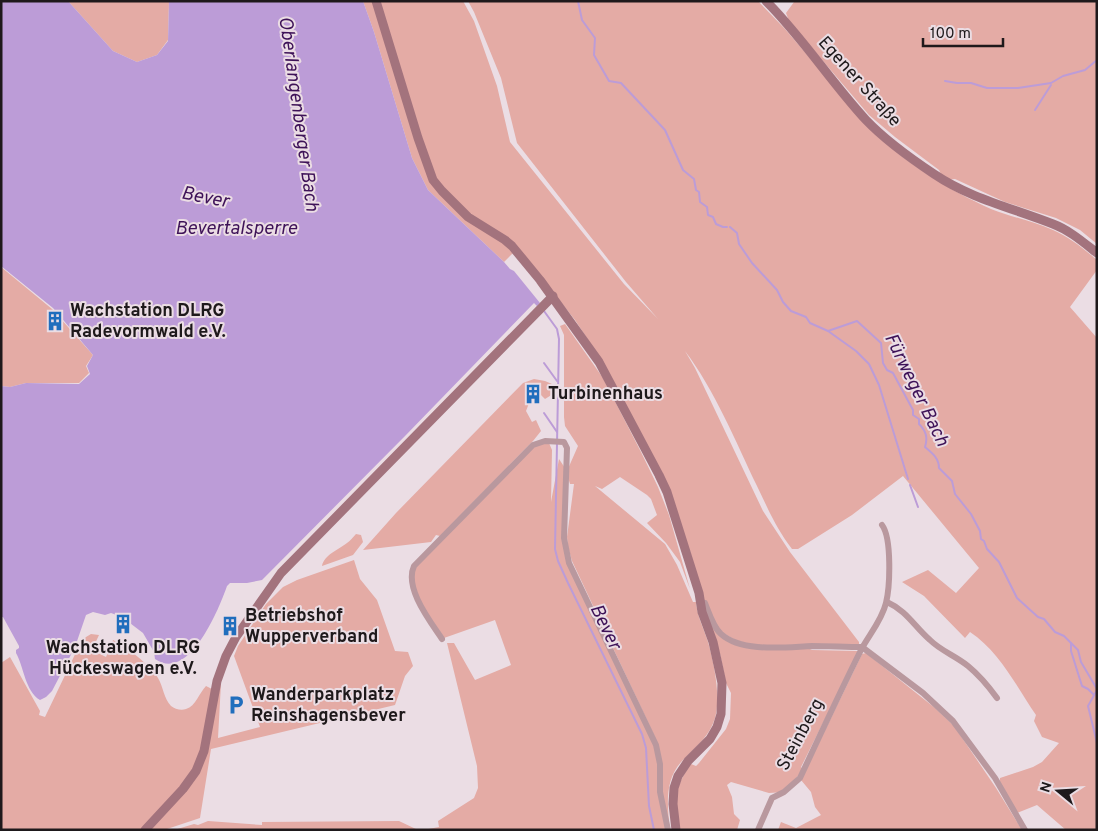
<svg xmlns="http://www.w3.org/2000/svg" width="1098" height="831" font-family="Overpass,sans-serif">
<rect width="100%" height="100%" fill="#ebdde4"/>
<g fill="#e4aba5" fill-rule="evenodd">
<path d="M68 1H169L168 40 157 55 137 62 113 51Z"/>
<path d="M363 1H463L474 21 497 86 510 142 624 284 594 312 624 284 658 319 626 282 517 143 501 78 474 12 468 1H758L785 29 875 134C911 166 947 189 991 209 1011 217 1033 221 1053 230 1069 237 1083 248 1097 260V270L1070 307 1097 338V830H1066L1037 805 1017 813 1000 782V778L1033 767 1042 762 1059 743 1042 737 1034 721 1036 715C1017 687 999 651 970 632L965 638 924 596 902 582 928 570 956 593 979 568 903 476 852 515 798 549H792C776 528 768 509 757 486 736 442 714 389 685 351L695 368 763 511 790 552 859 642V645H753L735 640 720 631 703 598 690 551 606 367 575 320 518 248 504 262 428 190 412 158 374 32Z"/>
<path d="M793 1H1097V244L1080 230 1056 218 1005 202 955 179 944 180 939 170 895 137 869 115 789 21 786 13 794 2Z"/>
<path d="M1 267 52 309 93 355 86 366 89 373 79 383H26L10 387 1 386Z"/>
<path d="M565 324 603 378 641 452 658 487 669 515 690 589 680 562 666 543 647 523 657 515 651 499 647 495 620 477 602 489 595 486 665 544 677 565 693 602H696C697 616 704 629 708 642 714 663 721 697 715 718 710 735 697 746 685 758 664 777 667 804 670 830H423L439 827 438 821 474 798 478 788 477 766 447 643H454L475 680 511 665 495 620 444 638C431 618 405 589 417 565L532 447 541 443H549L552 450 551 502 559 459 567 471 578 446 565 426 564 417V335L560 326ZM567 474 570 484H574L567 537 568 547 572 561 654 735 657 745 569 563 564 538Z"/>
<path d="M534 379 545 381 552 384 553 394 545 399 540 394H537L534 390 529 393 531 398 526 411 532 422 536 420 541 431 533 441 440 536 436 535 431 542 363 550 396 513 523 383Z"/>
<path d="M356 534 361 535 363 542 353 555 322 566C324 555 338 550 347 543 350 541 353 537 356 534Z"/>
<path d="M354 560 360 579 377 600 395 651 408 652 413 666 405 676 395 705 211 749 200 818 164 830H150L199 771 218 686 221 683 218 738 260 727 234 656 238 646 266 604 283 587 297 580Z"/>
<path d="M706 613 732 644 810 649 812 650 857 651V655L801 767 803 770 784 792 769 793 731 782 727 785 732 797 734 814 740 820 737 830H680C676 800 672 790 691 764L696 766 699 763 726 729 730 719 731 693 726 683 720 654Z"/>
<path d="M91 634 99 635 92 650 106 657 113 640C125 645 152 667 158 678 163 686 164 699 171 706 175 709 181 711 186 709 196 706 199 693 206 686L212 689 204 743 193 773 142 830H1V663L10 657 40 711 39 715 45 717 80 644 86 637Z"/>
<path d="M866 653 935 708 954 726 996 788 1022 830H778L781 822 796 828 821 815 815 807 811 792 801 780 862 654Z"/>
<path d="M208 821 262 825V822L399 821 418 830H174L194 824 198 825Z"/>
</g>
<path fill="#bc9cd7" d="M1 1H68L113 51 137 62 157 55 168 41 169 1H363L374 32 412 158 428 190 504 262 510 269 514 271 540 303 537 306 534 303 406 435 262 580 247 583H230L227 586C219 609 189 683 155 659L154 652 143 633 122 617 111 613 105 615 93 612 86 615 75 647 52 691 46 697 40 700C25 691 24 667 16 653V650L19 648V646L3 617H1V386L10 387 26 383 79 384 90 374 87 366 93 355 53 308 1 266Z"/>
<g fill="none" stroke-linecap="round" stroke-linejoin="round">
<g stroke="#bc9cd7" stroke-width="2">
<path d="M578 1 582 20 595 38 594 55 609 81 621 83 665 130 683 170 694 179 696 190 699 192 700 202 707 207 708 215 713 217 716 224 723 227H727"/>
<path d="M945 81 957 83H971L987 88H1018L1051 83 1063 76 1085 70 1097 60"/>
<path d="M1035 110 1051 85"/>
<path d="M730 227 737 233 739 244 752 263 777 290 783 302 791 311 806 317 810 323 828 331 857 321 881 343 883 363 887 370 893 373 913 410V415L919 419V424C926 431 928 437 925 447 932 453 939 458 939 468L952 481 955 494 971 514 980 531 981 539 984 541 987 549 999 562 1017 598 1038 617 1044 619 1055 632 1064 636 1078 650 1081 662 1097 689"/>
<path d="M544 311 557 329 559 339 555 549 558 561 568 583 642 734 646 748 649 806 654 830"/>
<path d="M828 331 856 351 869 364 879 385 908 479"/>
<path d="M544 363 557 381"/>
<path d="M544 413 557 432"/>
<path d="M910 485 918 507"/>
<path d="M1071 643V651L1082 686 1088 689 1094 695"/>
<path d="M1097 690 1088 706 1097 743"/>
</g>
<g stroke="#b9989e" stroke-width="6">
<path d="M700 602 705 603C709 613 713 627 721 634 742 653 786 647 812 646 828 646 846 647 862 647"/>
<path d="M887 602C907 611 914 626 930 640 941 651 956 656 968 666 979 675 989 687 997 698"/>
<path d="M442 639C430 621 404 588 414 566L533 445 545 441 564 442 567 448 564 538 569 563 656 745 660 764V792L668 830"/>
<path d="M862 647 923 693 953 721 995 778 1025 830"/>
<path d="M758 830 772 798 784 792 800 778C820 735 840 692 861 650 869 635 882 620 886 603 890 587 892 538 882 525"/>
</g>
<g stroke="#a3737d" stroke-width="9">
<path d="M376 1 418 138 433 180 442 191 468 217 505 240 512 246 540 280 599 362 659 475 667 492 699 593 702 612 713 642 722 683 721 714 717 727 710 739 688 761 678 776 674 788 673 804 676 830"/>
<path d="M766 1C803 38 831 82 866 120 886 141 910 158 934 174 971 199 1013 208 1053 224 1069 230 1083 242 1097 253"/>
<path d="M145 830 183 789 196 771 204 751 217 681 226 656 236 637 281 573 553 296"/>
</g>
</g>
<defs>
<symbol id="building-bare" viewBox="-9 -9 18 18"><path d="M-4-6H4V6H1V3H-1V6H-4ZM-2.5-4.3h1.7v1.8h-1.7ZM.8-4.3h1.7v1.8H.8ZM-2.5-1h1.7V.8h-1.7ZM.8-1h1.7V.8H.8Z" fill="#206ebd" stroke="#ebdde4" stroke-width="2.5" paint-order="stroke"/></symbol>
<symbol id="parking-bare" viewBox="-9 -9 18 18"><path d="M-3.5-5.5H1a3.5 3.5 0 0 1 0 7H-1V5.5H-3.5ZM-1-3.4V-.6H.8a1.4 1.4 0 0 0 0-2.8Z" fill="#206ebd" stroke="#ebdde4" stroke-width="2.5" paint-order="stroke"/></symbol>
</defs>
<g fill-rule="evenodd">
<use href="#building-bare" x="41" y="307" width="28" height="28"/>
<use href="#building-bare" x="519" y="380" width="28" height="28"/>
<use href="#building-bare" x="109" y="610" width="28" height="28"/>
<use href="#building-bare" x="216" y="612" width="28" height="28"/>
<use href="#parking-bare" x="222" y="691" width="28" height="28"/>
</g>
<g text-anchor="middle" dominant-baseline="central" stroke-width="4" stroke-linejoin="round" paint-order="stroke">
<g font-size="18" fill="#1e191b" stroke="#ebdde4">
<text transform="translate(859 82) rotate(48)">Egener Straße</text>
<text transform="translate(801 735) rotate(-62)">Steinberg</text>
</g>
<g font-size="18" font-weight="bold" fill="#1e191b" stroke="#ebdde4" text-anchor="start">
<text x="70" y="311">Wachstation DLRG<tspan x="70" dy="21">Radevormwald e.V.</tspan></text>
<text x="548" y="394">Turbinenhaus</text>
<text x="245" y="616">Betriebshof<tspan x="245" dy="21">Wupperverband</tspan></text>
<text x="123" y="648" text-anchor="middle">Wachstation DLRG<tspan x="123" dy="21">Hückeswagen e.V.</tspan></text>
<text x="251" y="695">Wanderparkplatz<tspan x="251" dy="21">Reinshagensbever</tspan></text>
</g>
<g font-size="19" font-style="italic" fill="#3e1258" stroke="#ebdde4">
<text transform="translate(298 114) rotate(82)">Oberlangenberger Bach</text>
<text transform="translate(205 198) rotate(11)">Bever</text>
<text x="236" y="229">Bevertalsperre</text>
<text transform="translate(916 390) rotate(64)">Fürweger Bach</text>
<text transform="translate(605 627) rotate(64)">Bever</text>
</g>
</g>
<rect width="1098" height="831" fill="none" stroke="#1e191b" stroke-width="5"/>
<g transform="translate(1058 791) rotate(288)" stroke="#ebdde4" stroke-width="4" paint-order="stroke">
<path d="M0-4L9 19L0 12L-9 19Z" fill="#1e191b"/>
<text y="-8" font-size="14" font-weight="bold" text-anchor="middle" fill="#1e191b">N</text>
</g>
<path d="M923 38v8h80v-8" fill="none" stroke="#1e191b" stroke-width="2.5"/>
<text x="930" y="38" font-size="15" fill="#1e191b" stroke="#ebdde4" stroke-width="4" paint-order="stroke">100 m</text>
</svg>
